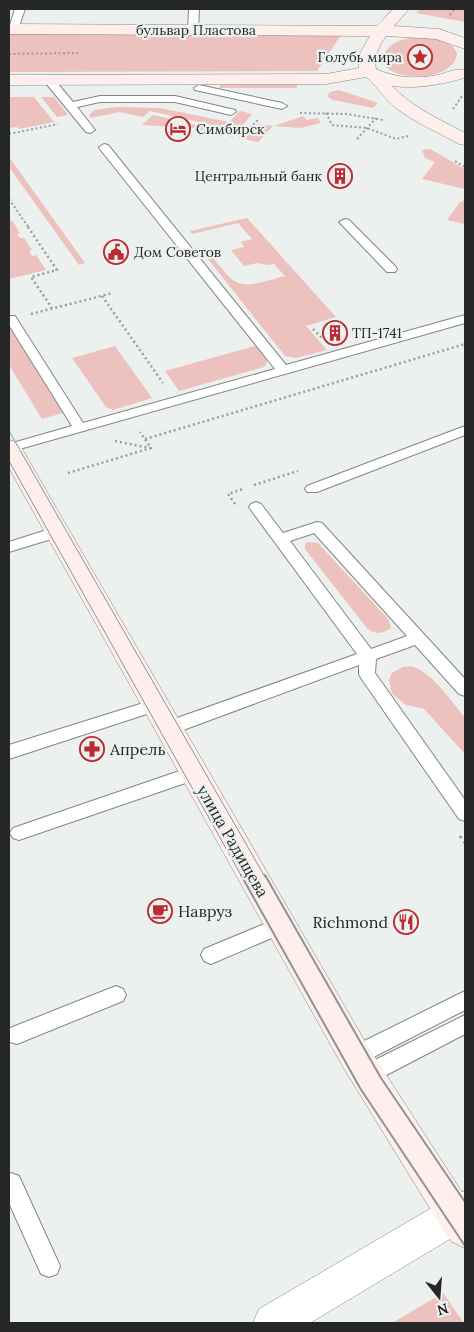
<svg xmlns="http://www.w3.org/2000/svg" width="474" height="1332" font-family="Lora,serif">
<rect width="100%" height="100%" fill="#ecf1f0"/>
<g fill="#edc1bd">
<path d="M420 9H465V22L416 13Z"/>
<path d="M9 34 341 35 317 71 9 72Z"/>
<path d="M421 37C434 39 451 39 457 53 454 89 364 79 386 51 394 40 407 38 421 37Z"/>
<rect x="220" y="85" width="77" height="3"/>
<path d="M339 90 378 103 373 108 333 100 327 96 330 92Z"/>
<path d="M9 97H34L54 122 19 129 17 127 9 128Z"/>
<path d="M41 97H54L68 115 57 117Z"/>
<path d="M117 107 160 108 229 122 240 111 252 114 238 131 150 111 143 117 120 112 91 118 89 115 94 110Z"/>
<path d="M153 115 236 134 233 137 181 125 171 127 142 125Z"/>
<path d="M303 116 307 120 318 118 321 123 301 128 274 126Z"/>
<path d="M257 124 273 126 258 142 244 139Z"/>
<path d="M430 149 465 169V189L422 179 435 162 425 158 422 150Z"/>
<path d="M9 157 85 263 79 265 9 167Z"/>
<path d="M465 198 464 224 447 220 460 202H462Z"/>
<path d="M247 218 336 317 306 326 327 350 296 358 285 356 201 250 206 249C239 290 234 290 285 276L274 264 268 265 257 263 244 266 231 250 244 247 241 242 252 239 238 223 192 234 190 231Z"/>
<path d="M12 220 20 233 17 234 20 238H24L32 250 29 251 32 256 36 255 46 270 9 279V221Z"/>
<path d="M9 327 63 413 42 419 9 365Z"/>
<path d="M115 346 152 398 113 410 106 407 72 358Z"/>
<path d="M255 346 267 360 266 365 264 367 179 391 165 371Z"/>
<path d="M308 542 318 543 389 620 391 628C383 634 375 635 367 628L305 549V544Z"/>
<path d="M411 666C431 671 452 702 465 718V754L424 709 406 705 392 694 389 680 392 673 403 667Z"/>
<path d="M443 1293 464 1323H392Z"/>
</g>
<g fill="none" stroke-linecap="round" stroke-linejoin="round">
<defs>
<g id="lane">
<path d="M15 9H25L18 29 13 32 10 31 9 28Z"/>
<path d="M189 9H199L198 30 193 33 188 30Z"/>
<path d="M49 77 53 78 73 102 100 96H175L235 110 236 112 231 115 175 102H100L77 107 95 130 90 133 86 132 45 82V78Z"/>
<path d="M199 85 282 103 287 106 282 109 195 90 194 88Z"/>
<path d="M104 144 108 145 286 365 465 315V323L9 452V444L72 426 9 325V316H15L83 423 275 369 100 149 99 147Z"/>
<path d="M345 219 349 220 395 266 397 269 395 272H387L341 224 339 222Z"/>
<path d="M465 426V435L317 492H307L305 489 307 486Z"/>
<path d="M256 502 261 504 283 533 317 522 322 523 465 679V696L459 694 415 645 376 659 375 673 465 800V821L459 819 361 678 359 674V665L175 733 169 735 163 733 161 728 163 723 357 654 251 510 249 507 251 504ZM314 533 407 636 371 649 290 541Z"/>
<path d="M56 527 61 528 63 532 61 536 9 552V542Z"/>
<path d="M156 699 162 701 164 705 162 709 9 759V745Z"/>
<path d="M194 766 200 768 203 773 200 778 19 840 13 838 10 833 13 828Z"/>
<path d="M281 917 288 919 290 925 288 931 211 964 204 961 201 955 204 949Z"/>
<path d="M116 986 123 989 126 995 123 1001 17 1044 10 1042V1028Z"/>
<path d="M465 991V1010L362 1063 355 1065 348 1063 345 1056 348 1049Z"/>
<path d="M465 1015V1034L373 1082 366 1085 359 1082 356 1075 359 1068Z"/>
<path d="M11 1173 19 1176 60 1266 57 1274 49 1277 41 1274 9 1203V1174Z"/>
</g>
<path id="street" d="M465 1191V1230L310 1323H253L259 1309 452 1196Z"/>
<g id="secondary">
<path d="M393 9H409L394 26 439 29 465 38V49L436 39 386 36C379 46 373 57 376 69 395 78 417 79 437 75 447 73 455 68 464 70V78C440 85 417 89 392 86 412 107 439 119 465 133V145L459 144C438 132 415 123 396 108 386 101 373 81 366 77L326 84 9 85V75L326 74 359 68V55L370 36 9 34V24L377 26Z"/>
<path d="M9 440 17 442 21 447 367 1045 465 1197V1248L452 1242 442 1228 343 1067 9 468Z"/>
</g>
</defs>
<use href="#lane" stroke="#818685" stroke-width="2"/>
<use href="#street" stroke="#818685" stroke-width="1"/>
<use href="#secondary" stroke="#818685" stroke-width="1"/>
<g stroke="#999d9c" stroke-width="2" stroke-dasharray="2 2.5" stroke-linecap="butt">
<path d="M450 15 454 9"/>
<path d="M9 54 78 53"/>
<path d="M453 109 462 96"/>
<path d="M300 113 347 114 383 120"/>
<path d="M326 113 332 125 367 128 396 139 408 136"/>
<path d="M234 132 243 134"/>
<path d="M9 134 58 124"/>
<path d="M240 137 258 120"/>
<path d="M357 139 376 118"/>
<path d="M455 161 465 167"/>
<path d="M9 199 29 228"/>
</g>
<g stroke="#999d9c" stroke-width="2.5" stroke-dasharray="2 3" stroke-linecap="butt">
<path d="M28 227 57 270 31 277 52 308"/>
<path d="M102 296 163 383"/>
<path d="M31 314 113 293"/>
<path d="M313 329 322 338"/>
<path d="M145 439 465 344"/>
<path d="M115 441 150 448"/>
<path d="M68 473 151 448 140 432"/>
<path d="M254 485 298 471"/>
<path d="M235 504 228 494 243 489"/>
</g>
<path stroke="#999d9c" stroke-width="3" stroke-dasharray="2.5 4" stroke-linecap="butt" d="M460 836 465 843"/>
<use href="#lane" fill="#fff" fill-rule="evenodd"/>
<use href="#street" fill="#fff" fill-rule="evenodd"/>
<use href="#secondary" fill="#feeeec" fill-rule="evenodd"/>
<g stroke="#909392" stroke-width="1">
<path d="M9 431 265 877"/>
<path d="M9 461 242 877"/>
</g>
<g stroke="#909392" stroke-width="2">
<path d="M241 875 360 1088 465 1246"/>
<path d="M265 875 381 1078 465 1202"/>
</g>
</g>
<defs>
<symbol id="sight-ring" viewBox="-11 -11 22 22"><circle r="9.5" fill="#ecf1f0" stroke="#bb2b30" stroke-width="1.5"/><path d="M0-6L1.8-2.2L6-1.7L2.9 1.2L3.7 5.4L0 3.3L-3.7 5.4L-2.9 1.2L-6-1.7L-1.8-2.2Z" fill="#bb2b30"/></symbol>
<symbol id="hotel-ring" viewBox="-11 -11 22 22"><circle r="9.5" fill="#ecf1f0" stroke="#bb2b30" stroke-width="1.5"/><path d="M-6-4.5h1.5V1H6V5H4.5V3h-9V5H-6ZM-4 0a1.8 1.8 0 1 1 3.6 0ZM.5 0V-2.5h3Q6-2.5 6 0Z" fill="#bb2b30"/></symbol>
<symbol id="building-ring" viewBox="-11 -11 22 22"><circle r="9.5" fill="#ecf1f0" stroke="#bb2b30" stroke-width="1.5"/><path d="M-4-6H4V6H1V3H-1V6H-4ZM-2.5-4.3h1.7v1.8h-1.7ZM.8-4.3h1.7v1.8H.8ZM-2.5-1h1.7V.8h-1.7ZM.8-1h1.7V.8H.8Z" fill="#bb2b30"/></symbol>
<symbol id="civic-ring" viewBox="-11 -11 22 22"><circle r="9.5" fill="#ecf1f0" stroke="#bb2b30" stroke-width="1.5"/><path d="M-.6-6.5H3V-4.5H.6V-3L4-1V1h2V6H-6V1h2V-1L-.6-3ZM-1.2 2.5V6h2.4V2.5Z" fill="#bb2b30"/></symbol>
<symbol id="pharmacy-ring" viewBox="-11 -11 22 22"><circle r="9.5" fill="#ecf1f0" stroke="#bb2b30" stroke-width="1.5"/><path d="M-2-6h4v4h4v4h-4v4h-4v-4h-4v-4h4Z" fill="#bb2b30"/></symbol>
<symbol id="cafe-ring" viewBox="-11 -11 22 22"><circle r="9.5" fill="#ecf1f0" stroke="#bb2b30" stroke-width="1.5"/><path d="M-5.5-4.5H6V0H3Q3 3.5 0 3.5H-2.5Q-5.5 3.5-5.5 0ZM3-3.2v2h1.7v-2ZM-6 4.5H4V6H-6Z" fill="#bb2b30"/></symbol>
<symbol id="restaurant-ring" viewBox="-11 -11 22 22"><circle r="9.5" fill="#ecf1f0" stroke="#bb2b30" stroke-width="1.5"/><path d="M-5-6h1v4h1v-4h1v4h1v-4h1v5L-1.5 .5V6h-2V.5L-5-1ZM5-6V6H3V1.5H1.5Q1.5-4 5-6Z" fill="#bb2b30"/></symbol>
</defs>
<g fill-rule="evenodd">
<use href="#sight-ring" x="406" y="43" width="28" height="28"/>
<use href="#hotel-ring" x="164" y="115" width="28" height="28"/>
<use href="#building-ring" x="326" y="162" width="28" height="28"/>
<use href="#civic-ring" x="102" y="238" width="28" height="28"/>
<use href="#building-ring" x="321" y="319" width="28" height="28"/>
<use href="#pharmacy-ring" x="78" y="735" width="28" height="28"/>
<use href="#cafe-ring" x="146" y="897" width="28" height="28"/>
<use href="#restaurant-ring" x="392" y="908" width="28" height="28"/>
</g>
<g text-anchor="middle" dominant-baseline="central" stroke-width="4.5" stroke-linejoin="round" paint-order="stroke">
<g font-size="14" fill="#262827" stroke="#ecf1f0">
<text x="196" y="30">бульвар Пластова</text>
</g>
<g font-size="14" fill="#262827" stroke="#ecf1f0" text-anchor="start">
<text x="402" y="57" text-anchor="end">Голубь мира</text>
<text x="196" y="129">Симбирск</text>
<text x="322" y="176" text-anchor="end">Центральный банк</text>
<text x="134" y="252">Дом Советов</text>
<text x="352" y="333">ТП-1741</text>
</g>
<g font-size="16" fill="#262827" stroke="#ecf1f0" text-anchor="start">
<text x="110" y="749">Апрель</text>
<text x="178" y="911">Навруз</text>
<text x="388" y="922" text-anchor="end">Richmond</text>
</g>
<g font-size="16" fill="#262827" stroke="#ecf1f0">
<text transform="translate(233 841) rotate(60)">улица Радищева</text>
</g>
</g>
<rect width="474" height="1332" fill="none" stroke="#262827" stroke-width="20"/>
<g transform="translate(439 1297) rotate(163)" stroke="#ecf1f0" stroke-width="4" paint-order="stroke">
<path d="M0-4L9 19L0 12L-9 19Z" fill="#262827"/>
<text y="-8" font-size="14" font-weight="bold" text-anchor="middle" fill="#262827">N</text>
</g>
</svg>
